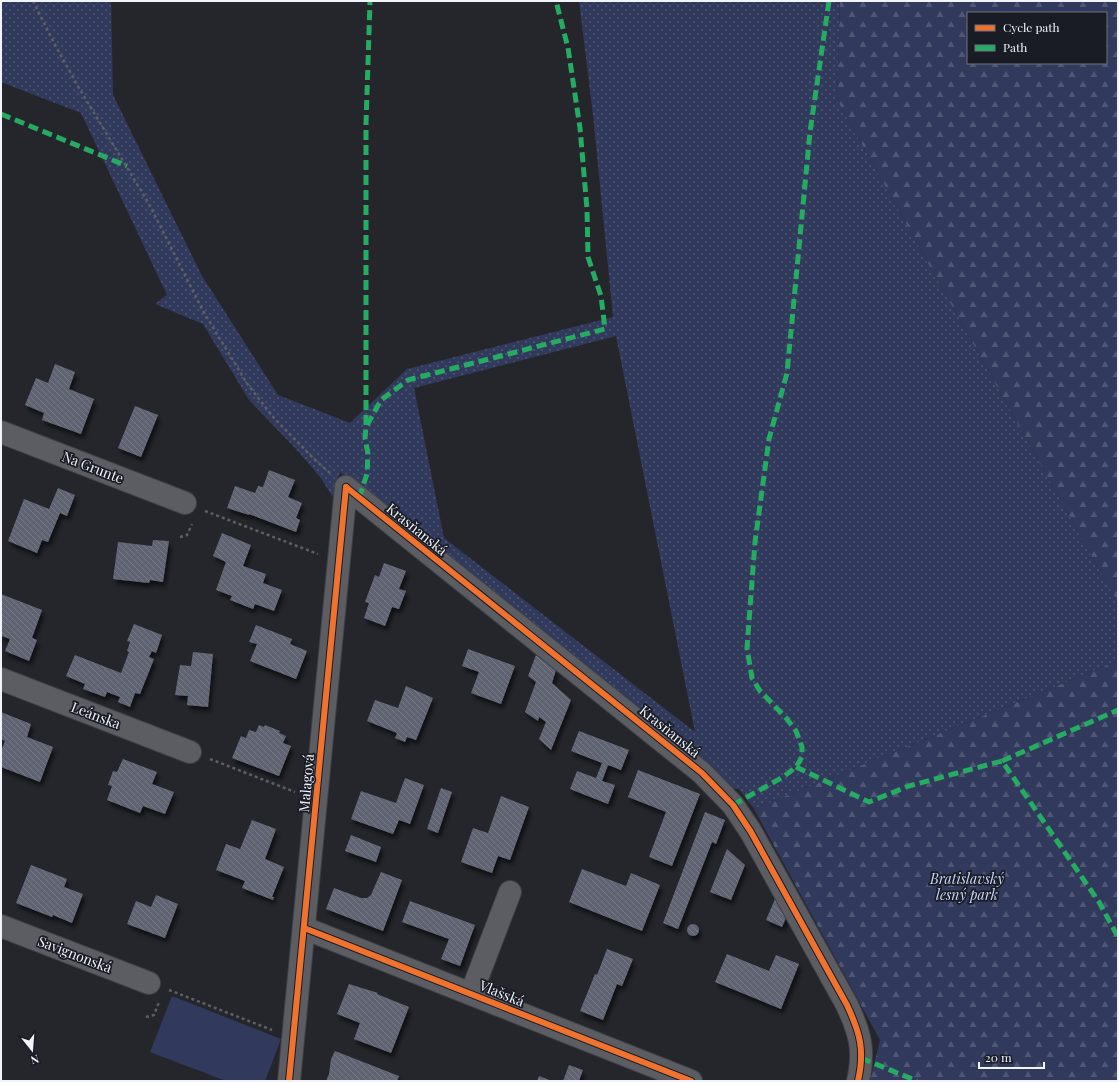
<svg xmlns="http://www.w3.org/2000/svg" width="1119" height="1082" font-family="'Playfair Display',serif">
<defs>
<pattern id="grass-dots" width="8" height="8" patternUnits="userSpaceOnUse"><rect width="8" height="8" fill="#313a5c"/><path d="M2 2h.1M6 6h.1" fill="none" stroke="#4f5774" stroke-width="1.8" stroke-linecap="round"/></pattern>
<pattern id="forest-firs" width="22" height="20" patternUnits="userSpaceOnUse"><rect width="22" height="20" fill="#313a5c"/><path d="M5 1l3.5 6h-7zM16 11l3.5 6h-7z" fill="#4f5774"/></pattern>
<pattern id="building-back-hatch" width="6" height="6" patternUnits="userSpaceOnUse"><rect width="6" height="6" fill="#5f6372"/><path d="M-1 5l2 2M0 0l6 6M5-1l2 2" fill="none" stroke="#767a87"/></pattern>
<filter id="shadow"><feDropShadow dx="2.5" dy="4.5" stdDeviation="2" flood-color="#0009"/></filter>
</defs>
<rect width="100%" height="100%" fill="#25262c"/>
<path fill="url(#grass-dots)" fill-rule="evenodd" d="M1 1H111L113 95 202 276 278 395 350 423 407 369 613 317 593 115 579 1H840L837 100 1118 603V661L754 809 739 789H731L609 683 541 633 340 472 333 497 320 477 296 449 249 400 203 324 155 304 167 295 81 113 1 82ZM616 336 695 732 444 538 414 388Z"/>
<g fill="url(#forest-firs)" fill-rule="evenodd">
<path d="M840 1H1118V603L837 100ZM968 13H1106V63H968Z"/>
<path d="M1118 661V1081H870L880 1040 754 809Z"/>
</g>
<path fill="#313a5c" d="M172 996 281 1039 265 1081H226L150 1052Z"/>
<g fill="url(#building-back-hatch)" filter="url(#shadow)">
<path d="M55 364 75 372 69 389 94 399 81 434 42 420 44 413 25 405 36 378 48 383Z"/>
<path d="M135 406 158 415 141 457 118 448Z"/>
<path d="M269 470 295 480 288 497 302 503 296 518 300 520 296 532 249 514V515L227 508 235 486 255 493 258 486 263 487Z"/>
<path d="M58 488 75 495 67 516 60 513 48 542 42 540 37 553 8 541 24 499 49 509Z"/>
<path d="M222 533 251 545 243 566 266 574 263 583 282 590 274 611 255 604 253 609 230 600 232 596 216 590 226 562 213 556Z"/>
<path d="M153 540 169 541 163 582 150 580 149 583 113 579 118 542 152 546Z"/>
<path d="M384 563 406 571 399 589 406 591 399 609 392 607 385 626 364 618 369 603 365 602 375 575 379 577Z"/>
<path d="M1 594 42 610 32 638 37 640 29 661 5 651 10 639 2 636 1 638Z"/>
<path d="M134 624 162 635 156 653 152 651 149 657 154 659 140 694 135 693 130 707 118 702 120 697 107 692 105 697 83 689 85 684 66 676 75 655 121 673 129 652 127 651 130 642 127 641Z"/>
<path d="M256 625 292 639 290 644 307 651 296 679 250 661 257 644 249 642Z"/>
<path d="M468 649 515 666 501 704 471 693 479 672 462 666Z"/>
<path d="M193 652 213 654 208 707 187 705 188 696 175 695 180 665 191 666Z"/>
<path d="M536 655 556 670 552 683 571 700 551 750 539 739 546 722 539 717 538 721 525 712 536 682 528 676Z"/>
<path d="M406 686 433 698 416 740 407 737 405 742 395 738 397 733 367 721 375 700 398 708Z"/>
<path d="M1 712 31 724 27 737 53 747 40 782 1 767V751L5 741 1 739Z"/>
<path d="M259 725 264 727 265 725 280 731 279 733 286 736 283 743 291 746 279 776 232 758 241 736 246 738 249 730 256 732Z"/>
<path d="M579 731 629 750 621 770 608 765 602 781 615 785 608 804 570 789 577 771 596 778 602 763 571 751Z"/>
<path d="M123 759 157 772 152 784 174 792 165 814 143 806 140 813 107 800 112 786 108 785 113 771 117 772Z"/>
<path d="M638 770 700 794 672 866 649 857 666 812 628 797Z"/>
<path d="M405 778 424 785 410 824 399 820 393 834 351 819 361 791 396 803Z"/>
<path d="M441 788 452 792 438 833 427 829Z"/>
<path d="M501 796 529 807 510 860 498 856 492 873 461 862 473 828 488 833Z"/>
<path d="M705 812 725 820 716 844 712 842 678 929 663 923Z"/>
<path d="M252 820 276 829 265 859 284 867 272 897H274L273 900 242 888 245 881 216 870 226 844 240 849Z"/>
<path d="M351 835 381 847 376 862 345 851Z"/>
<path d="M727 849 745 865 731 900 710 892Z"/>
<path d="M31 865 67 879 64 887 83 894 72 923 53 915 52 917 16 903Z"/>
<path d="M582 869 626 886 631 873 660 885 642 931 569 902Z"/>
<path d="M381 872 402 880 383 931 326 909 334 888 361 898H367L371 895Z"/>
<path d="M156 895 178 904 165 938 127 924 136 901 151 907Z"/>
<path d="M775 899 786 918 782 927 766 920Z"/>
<path d="M410 901 475 925 460 966 441 959 449 939 402 922Z"/>
<circle cx="693" cy="930" r="6"/>
<path d="M607 949 633 959 622 986 617 984 603 1020 580 1011 595 974 597 975Z"/>
<path d="M727 954 769 971 776 955 799 964 781 1009 715 982Z"/>
<path d="M349 984 378 993 377 994 409 1007 391 1053 354 1039 360 1023 337 1014Z"/>
<path d="M335 1051 399 1076 397 1081H326L329 1074 331 1059Z"/>
<path d="M569 1065 583 1070 579 1081H563Z"/>
<path d="M539 1076 552 1081H537Z"/>
</g>
<g fill="none" stroke-linecap="round" stroke-linejoin="round">
<defs>
<g id="minor">
<path d="M1 432 185 503"/>
<path d="M346 487 702 773 733 805 751 832 847 1005C860 1033 865 1050 858 1081"/>
<path d="M1 679 190 752"/>
<path d="M1 926 149 983"/>
<path d="M304 928 691 1081"/>
<path d="M471 994 510 892"/>
<path d="M289 1081 346 487"/>
</g>
</defs>
<use href="#minor" stroke="#404146" stroke-width="24"/>
<g stroke="#5e5f63" stroke-width="2.5" stroke-dasharray="3 3" stroke-linecap="butt">
<path d="M33 1 54 43 79 88 149 204 203 311 248 385 274 418 315 460 330 473"/>
<path d="M205 511 318 554"/>
<path d="M180 537 187 535 192 524"/>
<path d="M210 759 295 792"/>
<path d="M169 990 272 1030"/>
<path d="M146 1017 154 1015 159 1002"/>
</g>
<use href="#minor" stroke="#5c5d62" stroke-width="22"/>
<g stroke="#26ab63" stroke-width="5" stroke-dasharray="10 5" stroke-linecap="butt">
<path d="M1 114 127 166"/>
<path d="M366 425V124L370 1"/>
<path d="M359 498 367 474 368 454 365 438 366 427 381 400 408 380 605 329 601 296 588 257 587 209 580 128 568 48 556 1"/>
<path d="M1002 761 1118 710"/>
<path d="M796 767 869 802 909 786 1002 761 1099 902 1118 937"/>
<path d="M733 805 783 777 796 767 802 757V747L796 731 787 719 760 691 752 678 747 648 755 542 769 439 787 373 810 132 829 1"/>
<path d="M861 1058 917 1081"/>
</g>
<defs>
<g id="cycleway">
<path d="M346 487 702 773 733 805 751 832 847 1005C860 1033 865 1050 858 1081"/>
<path d="M304 928 691 1081"/>
<path d="M289 1081 346 487"/>
</g>
</defs>
<use href="#cycleway" stroke="#191c25" stroke-width="8"/>
<use href="#cycleway" stroke="#ef722f" stroke-width="6"/>
</g>
<g text-anchor="middle" dominant-baseline="central" stroke-width="3.5" stroke-linejoin="round" paint-order="stroke">
<g font-size="14" fill="#f1f4fa" stroke="#191c25">
<text transform="translate(93 467) rotate(21)">Na Grunte</text>
<text transform="translate(417 529) rotate(39)">Krasňanská</text>
<text transform="translate(96 715) rotate(21)">Leánska</text>
<text transform="translate(670 731) rotate(39)">Krasňanská</text>
<text transform="translate(306 783) rotate(-85)">Malagová</text>
<text transform="translate(75 954) rotate(21)">Savignonská</text>
<text transform="translate(502 993) rotate(22)">Vlašská</text>
</g>
<g font-size="14" font-style="italic" fill="#cad6fb" stroke="#191c25">
<text x="967" y="878">Bratislavský<tspan x="967" dy="16">lesný park</tspan></text>
</g>
</g>
<rect width="1119" height="1082" fill="none" stroke="#f1f4fa" stroke-width="4"/>
<rect x="967" y="12" width="140" height="52" fill="#191c25" stroke="#6f727a"/>
<rect x="975" y="25" width="20" height="6" fill="#ef722f" stroke="#6f727a"/>
<text x="1003" y="32" font-size="12" fill="#f1f4fa">Cycle path</text>
<rect x="975" y="45" width="20" height="6" fill="#26ab63" stroke="#6f727a"/>
<text x="1003" y="52" font-size="12" fill="#f1f4fa">Path</text>
<g transform="translate(32 1050) rotate(163)" stroke="#191c25" stroke-width="3" paint-order="stroke">
<path d="M0-3L7 15L0 10L-7 15Z" fill="#f1f4fa"/>
<text y="-6" font-size="11" font-weight="bold" text-anchor="middle" fill="#f1f4fa">N</text>
</g>
<path d="M979 1062v6h65v-6" fill="none" stroke="#f1f4fa" stroke-width="2"/>
<text x="985" y="1062" font-size="12" fill="#f1f4fa" stroke="#191c25" stroke-width="3" paint-order="stroke">20 m</text>
</svg>
